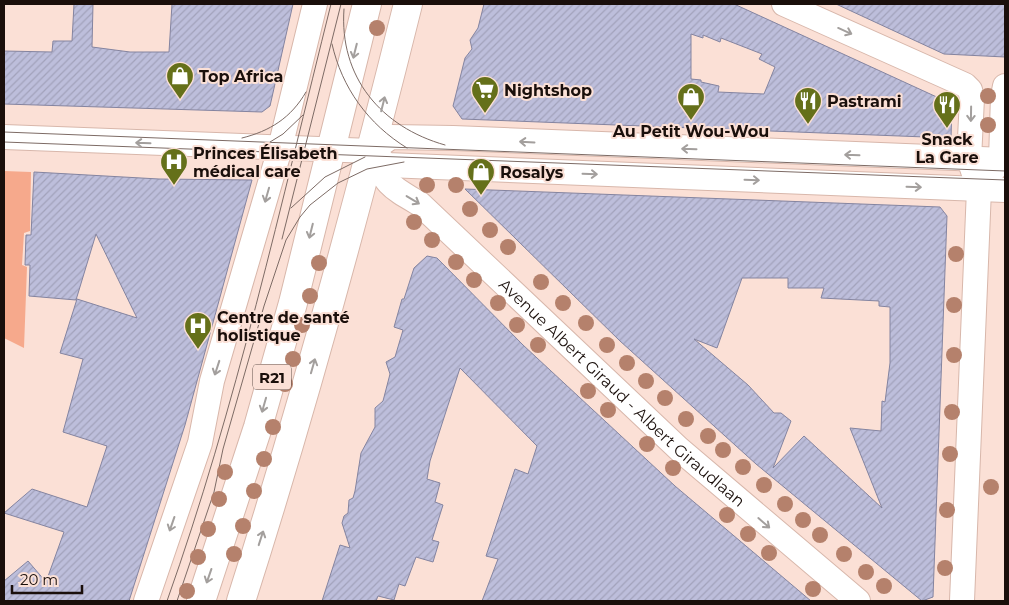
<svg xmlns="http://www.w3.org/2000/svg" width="1009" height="605" font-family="Montserrat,sans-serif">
<defs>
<pattern id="building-hatch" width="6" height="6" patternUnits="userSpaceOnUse" patternTransform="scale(1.25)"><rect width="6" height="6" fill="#bdbedb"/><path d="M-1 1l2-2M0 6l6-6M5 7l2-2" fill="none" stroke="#a2a2bb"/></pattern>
</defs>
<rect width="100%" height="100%" fill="#fbe0d6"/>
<path fill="#f6a98c" d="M4 171 31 172 30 231 24 233 22 265 27 267 24 348 4 338Z"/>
<g fill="url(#building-hatch)" stroke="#8484a0" fill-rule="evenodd">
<path d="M74 4H93L92 47 130 52H169L172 4H293L270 106 262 112 4 104V51L52 52 53 41H72Z"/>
<path d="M484 4H734L952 104 951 138 462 119 453 106 465 58 472 49 470 40 478 28ZM691 34 703 38V35L720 42 721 38 762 54 759 59 775 67 764 94 718 92 719 86 701 82V80L691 79Z"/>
<path d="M836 4H1005V57L944 54Z"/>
<path d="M34 172 159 179 252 180 185 425 129 601H4V581L28 561 46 582 64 532 4 513 32 489 87 507 107 446 63 432 83 359 60 353 77 299 137 318 96 234 76 300 29 296 30 265H25L26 235H31Z"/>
<path d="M465 189 940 207 947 216 933 597 922 601 756 464 620 341ZM742 278H788V288H824L821 298 879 301V306L890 307V363L885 402 882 401 881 431 850 428 882 508 804 436 773 468 791 421 781 413H774L748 385 694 339 717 348Z"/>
<path d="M427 256 437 258 523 345 675 486 811 601H482L498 559 486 556 515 469 528 474 537 446 460 368 430 461 427 479 440 483 435 502 443 505 432 540 439 542 433 562 416 557 405 586 399 584 394 600 378 596 376 601H322L340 545 350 548 342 523 344 516 348 513 349 500 353 498 355 491 361 453 375 427V408L383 401 390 374 386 362 395 357 403 330 394 327 402 299H404L414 268Z"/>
</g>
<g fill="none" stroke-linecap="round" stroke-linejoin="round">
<defs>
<g id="minor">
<path d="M784 4 965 85 970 90 972 98 969 159 979 189 962 601"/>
<path d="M4 137 371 151 391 137 453 138 1005 160"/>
<path id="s1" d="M371 151C386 185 389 186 420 204L679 449 858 601"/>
<path d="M371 151 387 165 1005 190"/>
<path d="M991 173 1001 160 1003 96 1005 86"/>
<path d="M146 601 200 443 212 381 279 152 315 4"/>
</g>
<g id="major">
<path d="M201 601 258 427 293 303 367 4"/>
<path d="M241 601C304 404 358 205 408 4"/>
</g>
</defs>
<use href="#minor" stroke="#d8b7ab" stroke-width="26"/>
<use href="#major" stroke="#d8b7ab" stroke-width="30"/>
<use href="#minor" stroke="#fff" stroke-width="24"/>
<use href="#major" stroke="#fff" stroke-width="28"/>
<g stroke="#7d6b65" stroke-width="1">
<path d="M344 9C339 77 381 127 445 145"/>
<path d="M332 44C342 88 368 124 407 148"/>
<path d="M4 132 1005 171"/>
<path d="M242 138C270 131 291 118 306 92"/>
<path d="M4 142 1005 180"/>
<path d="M270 142 283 134 303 115"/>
<path d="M291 208 325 177 365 157"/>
<path d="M282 239 341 4"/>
<path d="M167 601C236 407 281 204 331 4"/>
<path d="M177 601 214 492 223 449 264 306 286 240 300 217 310 205 338 183 367 169 404 162"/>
</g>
</g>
<g fill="#b5816c">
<circle cx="377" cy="28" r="8"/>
<circle cx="988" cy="96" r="8"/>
<circle cx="988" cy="125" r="8"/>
<circle cx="427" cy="185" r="8"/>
<circle cx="456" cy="185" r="8"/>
<circle cx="470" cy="209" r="8"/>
<circle cx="414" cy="222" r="8"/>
<circle cx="490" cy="230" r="8"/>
<circle cx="432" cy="240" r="8"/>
<circle cx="508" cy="247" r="8"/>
<circle cx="956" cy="254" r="8"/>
<circle cx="456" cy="262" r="8"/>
<circle cx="319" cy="263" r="8"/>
<circle cx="474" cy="280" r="8"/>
<circle cx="541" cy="282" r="8"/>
<circle cx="310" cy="296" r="8"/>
<circle cx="498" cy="303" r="8"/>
<circle cx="563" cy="303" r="8"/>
<circle cx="954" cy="305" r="8"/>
<circle cx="586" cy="323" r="8"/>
<circle cx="302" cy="325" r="8"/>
<circle cx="517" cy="325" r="8"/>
<circle cx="538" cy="345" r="8"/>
<circle cx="607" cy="345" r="8"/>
<circle cx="954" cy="355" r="8"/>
<circle cx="293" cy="359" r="8"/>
<circle cx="627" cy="363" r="8"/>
<circle cx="646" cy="381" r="8"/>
<circle cx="285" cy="384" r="8"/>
<circle cx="588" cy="391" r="8"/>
<circle cx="665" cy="398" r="8"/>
<circle cx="608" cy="410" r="8"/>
<circle cx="952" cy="412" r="8"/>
<circle cx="686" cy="419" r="8"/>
<circle cx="273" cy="427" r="8"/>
<circle cx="708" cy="436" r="8"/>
<circle cx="647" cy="444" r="8"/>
<circle cx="723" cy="450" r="8"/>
<circle cx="950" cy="454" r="8"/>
<circle cx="264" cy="459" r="8"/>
<circle cx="743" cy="467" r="8"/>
<circle cx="673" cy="468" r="8"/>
<circle cx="225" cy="472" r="8"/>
<circle cx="764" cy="485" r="8"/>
<circle cx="991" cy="487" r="8"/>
<circle cx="254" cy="491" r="8"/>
<circle cx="219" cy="499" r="8"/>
<circle cx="785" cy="504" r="8"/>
<circle cx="947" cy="510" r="8"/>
<circle cx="727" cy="515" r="8"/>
<circle cx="803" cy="520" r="8"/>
<circle cx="243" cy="526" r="8"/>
<circle cx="208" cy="529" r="8"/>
<circle cx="748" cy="534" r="8"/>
<circle cx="820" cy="535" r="8"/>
<circle cx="769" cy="553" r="8"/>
<circle cx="234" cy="554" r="8"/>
<circle cx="844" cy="554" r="8"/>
<circle cx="198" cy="557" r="8"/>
<circle cx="945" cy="568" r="8"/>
<circle cx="866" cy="572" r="8"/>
<circle cx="884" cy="586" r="8"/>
<circle cx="813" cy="589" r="8"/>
<circle cx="187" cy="591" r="8"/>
</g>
<defs><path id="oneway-shaft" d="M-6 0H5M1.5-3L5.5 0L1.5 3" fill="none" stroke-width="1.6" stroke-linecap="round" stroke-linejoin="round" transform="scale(1.25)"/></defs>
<g stroke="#a39f9d">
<use href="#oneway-shaft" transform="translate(845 31) rotate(24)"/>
<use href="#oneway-shaft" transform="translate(355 51) rotate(104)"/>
<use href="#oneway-shaft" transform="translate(383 104) rotate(-76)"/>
<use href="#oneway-shaft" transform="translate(971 114) rotate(91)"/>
<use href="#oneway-shaft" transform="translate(527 142) rotate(-177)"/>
<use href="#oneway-shaft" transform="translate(143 143) rotate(-178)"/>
<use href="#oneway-shaft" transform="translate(689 149) rotate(-178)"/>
<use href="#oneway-shaft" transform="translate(852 155) rotate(-178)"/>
<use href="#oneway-shaft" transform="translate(590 174) rotate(2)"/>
<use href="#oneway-shaft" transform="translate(752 180) rotate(2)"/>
<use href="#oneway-shaft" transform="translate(914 187) rotate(2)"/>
<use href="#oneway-shaft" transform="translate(267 195) rotate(106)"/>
<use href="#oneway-shaft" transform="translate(413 200) rotate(31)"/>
<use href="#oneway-shaft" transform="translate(311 231) rotate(104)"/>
<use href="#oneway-shaft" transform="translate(313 366) rotate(-74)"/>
<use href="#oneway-shaft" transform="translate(217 368) rotate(108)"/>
<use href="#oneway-shaft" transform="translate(264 405) rotate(106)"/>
<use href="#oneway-shaft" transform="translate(764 523) rotate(41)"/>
<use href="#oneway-shaft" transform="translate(172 524) rotate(109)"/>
<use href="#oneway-shaft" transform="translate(261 538) rotate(-72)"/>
<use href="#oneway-shaft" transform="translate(209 576) rotate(109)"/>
</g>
<defs>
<symbol id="shop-pin" viewBox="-11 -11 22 30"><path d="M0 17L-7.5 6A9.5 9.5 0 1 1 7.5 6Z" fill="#65701a" stroke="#fbe0d6"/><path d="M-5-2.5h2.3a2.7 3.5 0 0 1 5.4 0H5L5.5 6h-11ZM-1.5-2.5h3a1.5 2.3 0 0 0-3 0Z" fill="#fff"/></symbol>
<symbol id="supermarket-pin" viewBox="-11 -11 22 30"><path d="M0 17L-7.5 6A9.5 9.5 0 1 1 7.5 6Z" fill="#65701a" stroke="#fbe0d6"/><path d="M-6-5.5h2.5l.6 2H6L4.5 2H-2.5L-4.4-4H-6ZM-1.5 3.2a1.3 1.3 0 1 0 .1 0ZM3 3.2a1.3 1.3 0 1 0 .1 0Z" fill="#fff"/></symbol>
<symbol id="restaurant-pin" viewBox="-11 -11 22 30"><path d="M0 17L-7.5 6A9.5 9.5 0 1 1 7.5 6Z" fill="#65701a" stroke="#fbe0d6"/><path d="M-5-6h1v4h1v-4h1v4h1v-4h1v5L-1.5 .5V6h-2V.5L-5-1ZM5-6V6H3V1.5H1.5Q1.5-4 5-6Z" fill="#fff"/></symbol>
<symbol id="hospital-pin" viewBox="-11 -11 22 30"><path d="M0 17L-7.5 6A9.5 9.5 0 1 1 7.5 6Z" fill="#65701a" stroke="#fbe0d6"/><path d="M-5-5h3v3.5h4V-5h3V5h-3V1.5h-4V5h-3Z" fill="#fff"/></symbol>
</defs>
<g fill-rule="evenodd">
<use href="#shop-pin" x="164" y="60" width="32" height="43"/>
<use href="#supermarket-pin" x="469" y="74" width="32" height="43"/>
<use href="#shop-pin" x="675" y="81" width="32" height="43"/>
<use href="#restaurant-pin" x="792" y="85" width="32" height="43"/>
<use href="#restaurant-pin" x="931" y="89" width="32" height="43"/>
<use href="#hospital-pin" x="158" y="146" width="32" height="43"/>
<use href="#shop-pin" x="465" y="156" width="32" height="43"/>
<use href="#hospital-pin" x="182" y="310" width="32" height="43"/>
</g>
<g text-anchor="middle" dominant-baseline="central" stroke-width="4" stroke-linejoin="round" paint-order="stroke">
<rect fill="#fbe0d6" stroke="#5e4e48" stroke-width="1" x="253" y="364.5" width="38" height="25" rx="4"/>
<g font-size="15" font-weight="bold" fill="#1a0f0b">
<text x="272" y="377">R21</text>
</g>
<g font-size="16" font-weight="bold" fill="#1a0f0b" stroke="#fbe0d6" text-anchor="start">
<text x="199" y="76">Top Africa</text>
<text x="504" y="90">Nightshop</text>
<text x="827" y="101">Pastrami</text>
<text x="691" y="131" text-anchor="middle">Au Petit Wou-Wou</text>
<text x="947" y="139" text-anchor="middle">Snack<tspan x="947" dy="18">La Gare</tspan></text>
<text x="193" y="153">Princes Élisabeth<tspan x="193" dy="18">médical care</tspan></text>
<text x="500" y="172">Rosalys</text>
<text x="217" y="317">Centre de santé<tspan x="217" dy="18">holistique</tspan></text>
</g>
<g font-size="16" fill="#1a0f0b" stroke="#fbe0d6">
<text stroke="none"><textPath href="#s1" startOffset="351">Avenue Albert Giraud - Albert Giraudlaan</textPath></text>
</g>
</g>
<rect width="1009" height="605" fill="none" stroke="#1a0f0b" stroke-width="10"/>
<path d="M12 585v8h70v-8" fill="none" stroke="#1a0f0b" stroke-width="2.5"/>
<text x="20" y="585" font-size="15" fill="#1a0f0b" stroke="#fbe0d6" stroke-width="4" paint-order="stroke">20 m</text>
</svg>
